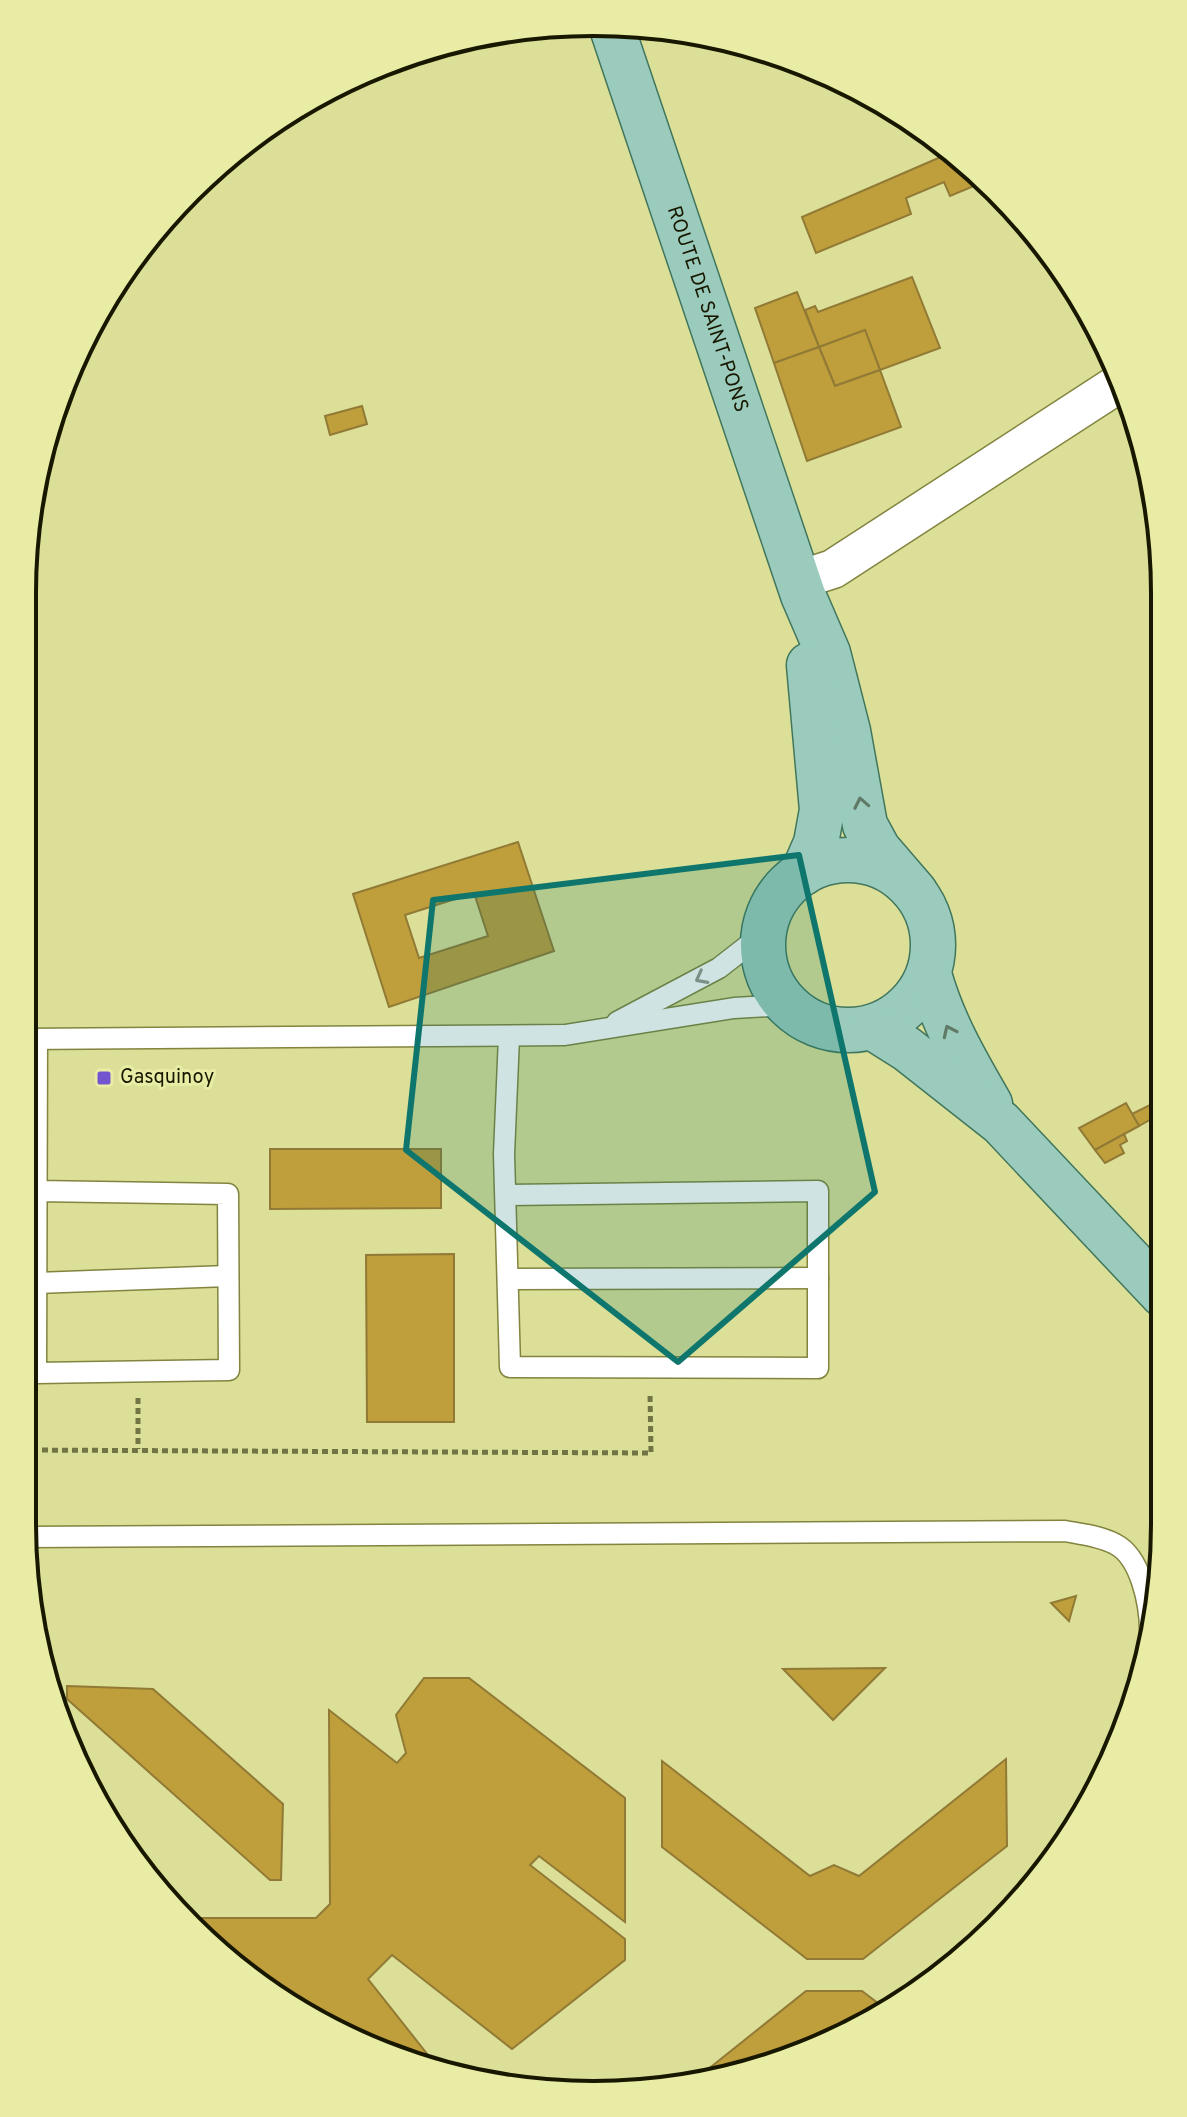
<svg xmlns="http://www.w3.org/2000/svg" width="1187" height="2117" font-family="Overpass,sans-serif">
<rect width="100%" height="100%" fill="#dbdf97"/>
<g fill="#bf9e3c" stroke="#917a35" stroke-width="2" fill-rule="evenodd">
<path d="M950 153 986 181 950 196 944 182 906 198 911 214 816 253 802 217Z"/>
<path d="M912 277 940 348 880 370 865 330 819 347 805 310 815 306 818 312Z"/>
<path d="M797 292 819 347 774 363 755 308Z"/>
<path d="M865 330 880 370 835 386 819 347Z"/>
<path d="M819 347 835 386 880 370 901 427 807 461 774 363Z"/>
<path d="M362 406 367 424 330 435 325 416Z"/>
<path d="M518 842 554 951 389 1007 353 894ZM474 893 488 936 419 958 405 915Z"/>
<path d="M1162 1099V1113L1139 1126 1132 1114Z"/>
<path d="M1126 1103 1139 1126 1095 1150 1079 1128Z"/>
<path d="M1124 1134 1127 1141 1120 1145 1124 1153 1105 1163 1095 1150Z"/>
<path d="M270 1149H441V1208L270 1209Z"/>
<path d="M454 1254V1422H367L366 1255Z"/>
<path d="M1076 1596 1069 1621 1051 1603Z"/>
<path d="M885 1668 833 1720 783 1669Z"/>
<path d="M424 1678H469L625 1798V1922L539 1856 530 1865 625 1939V1960L512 2049 392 1955 368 1979 443 2074 276 1998 190 1918H316L330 1904 329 1710 397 1763 406 1753 396 1715Z"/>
<path d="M67 1686 153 1689 283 1804 281 1880H270L67 1699Z"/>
<path d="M1006 1759 1007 1846 863 1959H807L662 1847V1761L810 1876 834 1865 859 1876Z"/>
<path d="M806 1991H862L883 2007 812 2052 697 2078Z"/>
</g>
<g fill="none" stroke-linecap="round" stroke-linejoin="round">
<defs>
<g id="lane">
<path d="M617 1022 719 968 764 933"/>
<path d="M23 1039 565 1035 734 1008 788 1005"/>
<path d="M37 1191 228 1194 229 1370 36 1373 37 1039"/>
<path d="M506 1195 818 1191V1368L510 1367 504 1154 509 1037"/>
<path d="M508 1279 818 1278"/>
<path d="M36 1283 228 1276"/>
<path d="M24 1537 1065 1531C1081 1534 1100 1536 1115 1544 1141 1557 1150 1605 1150 1631"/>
</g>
<path id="street" d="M799 580 833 569 1121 382"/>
<g id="primary">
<path id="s1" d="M611 25 803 595 828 653 848 731 865 825 878 849 915 892"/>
<circle cx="848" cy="945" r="85"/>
<path d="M803 873 816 843 822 810 809 665"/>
<path d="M929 974C942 1021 965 1061 990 1104"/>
<path d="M872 1027 907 1049 1001 1123 1163 1295"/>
</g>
</defs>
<use href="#lane" stroke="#82843f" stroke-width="23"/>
<use href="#street" stroke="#82843f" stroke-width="41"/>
<use href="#primary" stroke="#41765d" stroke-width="47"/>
<g stroke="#737446" stroke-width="5" stroke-dasharray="6 4" stroke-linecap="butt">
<path d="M138 1398V1449"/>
<path d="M22 1450 651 1453 650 1392"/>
</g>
<use href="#lane" stroke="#fff" stroke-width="20"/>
<use href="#street" stroke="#fff" stroke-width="38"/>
<use href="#primary" stroke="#9acbbc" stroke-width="44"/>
</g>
<defs><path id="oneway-chevron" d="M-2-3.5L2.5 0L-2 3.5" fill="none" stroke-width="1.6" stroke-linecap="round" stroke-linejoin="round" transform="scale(2)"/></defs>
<g stroke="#607a67">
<use href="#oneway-chevron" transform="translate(861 803) rotate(-101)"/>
<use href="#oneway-chevron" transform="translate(949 1031) rotate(-115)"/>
</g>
<use stroke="#97978c" href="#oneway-chevron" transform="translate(701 978) rotate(152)"/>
<path fill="#0f766e" fill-opacity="0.2" stroke="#0f766e" stroke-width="6" stroke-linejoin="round" d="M799 855 875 1192 678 1362 406 1150 433 900Z"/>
<rect fill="#7255cf" stroke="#e9eca4" stroke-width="3" x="96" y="1070" width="16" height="16" rx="4"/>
<g text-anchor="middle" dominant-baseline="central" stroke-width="6" stroke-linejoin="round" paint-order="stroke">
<g font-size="20" fill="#181800" stroke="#e9eca4">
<text stroke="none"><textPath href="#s1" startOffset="300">ROUTE DE SAINT-PONS</textPath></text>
</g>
<g font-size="20" fill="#181800" stroke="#e9eca4" text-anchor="start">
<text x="120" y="1078">Gasquinoy</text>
</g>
</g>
<path d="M0 0H1187V2117H0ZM593 36H594A557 557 0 0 1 1151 593V1524A557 557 0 0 1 594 2081H593A557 557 0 0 1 36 1524V593A557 557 0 0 1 593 36Z" fill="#e9eca4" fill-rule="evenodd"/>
<path fill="none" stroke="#181800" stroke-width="4" d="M593 36H594A557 557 0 0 1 1151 593V1524A557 557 0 0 1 594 2081H593A557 557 0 0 1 36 1524V593A557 557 0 0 1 593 36Z"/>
</svg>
